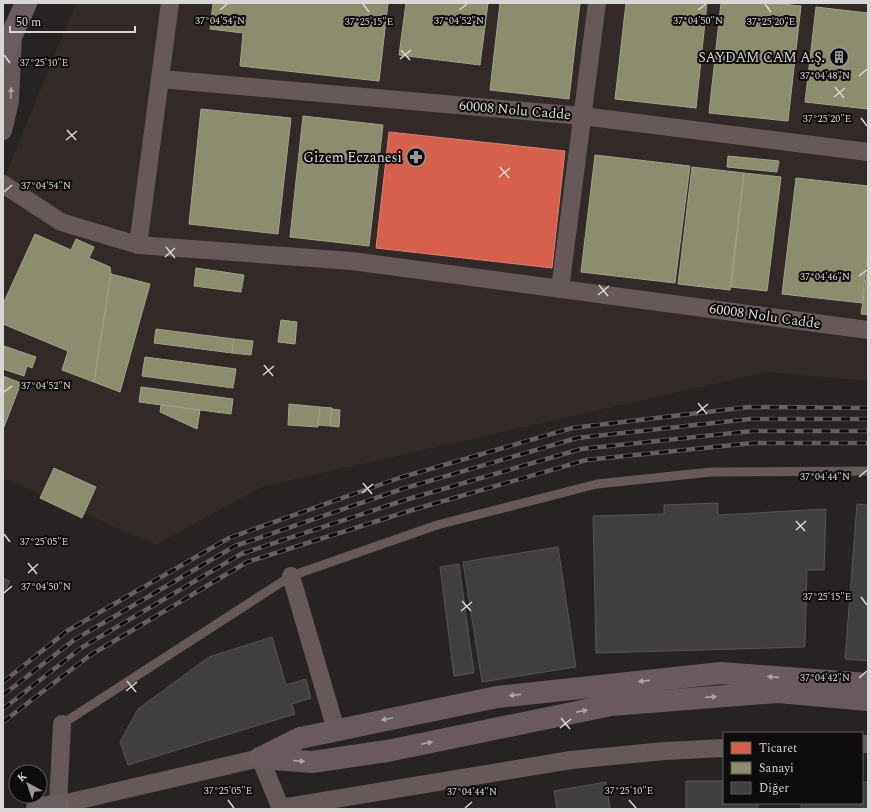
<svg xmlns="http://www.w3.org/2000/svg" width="871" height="812" font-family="Spectral,serif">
<rect width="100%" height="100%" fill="#262322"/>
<path fill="#332927" d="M76 3H868V381L766 372 261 487 156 545 3 478V181Z"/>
<path fill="#d6604d" stroke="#d78376" d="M389 132 565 151 552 268 376 248Z"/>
<g fill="#8c8c6e" stroke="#a3a28d">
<path d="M213 3H388L379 81 240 66 243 33 210 29Z"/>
<path d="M406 3H488L480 65 399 55Z"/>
<path d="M500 3H580L569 99 490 90Z"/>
<path d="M626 3H707L696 108 615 99Z"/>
<path d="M721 3H773L801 6 788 121 709 113Z"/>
<path d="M816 7 868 13V109L805 102Z"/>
<path d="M201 109 291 118 278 234 189 224Z"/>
<path d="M303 116 383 125 369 246 290 237Z"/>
<path d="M595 155 690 166 675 283 581 272Z"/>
<path d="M728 156 779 161 777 172 727 167Z"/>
<path d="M692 167 744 173 730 290 678 284Z"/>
<path d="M744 173 781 177 767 291 731 287Z"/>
<path d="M796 178 868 186V251L862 303 782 294Z"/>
<path d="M35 234 71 250 76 239 94 247 89 258 110 267 111 274 94 382 62 370 68 351 3 324V304Z"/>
<path d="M868 266V315L861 314Z"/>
<path d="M196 268 244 275 241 292 194 286Z"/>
<path d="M111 274 150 284 120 392 94 382Z"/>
<path d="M281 320 297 322 295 344 278 342Z"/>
<path d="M156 329 234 339 232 353 154 343Z"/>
<path d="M234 339 253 341 251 355 232 353Z"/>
<path d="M4 346 36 357 32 368 27 366 24 376 3 369Z"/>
<path d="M145 357 236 369 233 388 142 376Z"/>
<path d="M3 376 21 383 4 427H3Z"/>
<path d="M141 387 233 399 231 414 139 402Z"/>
<path d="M289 404 320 407 318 427 288 425Z"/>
<path d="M161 405 200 410 197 429 160 412Z"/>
<path d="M320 407 332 408 330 426 318 425Z"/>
<path d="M332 409 340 410 339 427 330 426Z"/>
<path d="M54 468 96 487 82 518 40 498Z"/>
</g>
<g fill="#42403f" stroke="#565454">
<path d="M718 503V515L826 509 824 570H807L805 647 596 653 593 516 664 514V505Z"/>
<path d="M857 504 868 505V661L845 659Z"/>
<path d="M558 547 576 667 482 682 463 562Z"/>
<path d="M459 564 474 673 454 676 440 567Z"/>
<path d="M3 578 10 581 3 595Z"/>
<path d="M272 637 286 685 306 679 311 698 292 704 295 714 128 765 120 742 138 709 209 657Z"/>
<path d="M686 781H724V803H758V809H686Z"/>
<path d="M606 782 610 809H557L554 791Z"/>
<path d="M862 782H868V809H801V803H862Z"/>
</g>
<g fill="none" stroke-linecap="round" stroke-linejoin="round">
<path stroke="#67585a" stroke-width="9" d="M62 724 291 576 437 525 597 484 711 472 868 471"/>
<g stroke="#67585a" stroke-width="18">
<path d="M161 79 582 116 868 152"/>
<path d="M3 131 10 101 13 37"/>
<path d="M3 184 61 222 138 245 352 261 868 330"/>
<path d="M138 245 170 3"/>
<path d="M560 289 597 3"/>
<path d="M291 576 336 730"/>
<path d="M62 724 58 805 260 758 281 809"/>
<path d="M862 744H868"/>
<path d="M281 808 571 760 665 751 724 748"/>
</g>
<g stroke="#6a5a5d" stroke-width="22">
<path d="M260 758 300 738 497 697 721 673 868 684"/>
<path d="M260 758 312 762 387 751 611 705 778 692 868 700"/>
</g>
<g stroke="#6a5e60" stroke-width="22">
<path d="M3 55 26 3"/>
<path d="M37 809 58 805"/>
</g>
<defs>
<g id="rail">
<path d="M3 682 67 631 229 538 399 478 572 428 749 407 868 408"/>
<path d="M3 695 74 640 235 546 402 489 577 438 750 419H868"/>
<path d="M3 709 81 648 241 554 405 500 581 449 752 431H868"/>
<path d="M3 722 89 656 247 562 409 511 586 460 753 443H868"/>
</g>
</defs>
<use href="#rail" stroke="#675e5e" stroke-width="4.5"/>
<use href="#rail" stroke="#0e0c0c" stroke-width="3" stroke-dasharray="9" stroke-linecap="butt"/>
</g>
<defs><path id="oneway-solid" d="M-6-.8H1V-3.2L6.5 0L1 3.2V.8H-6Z"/></defs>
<use fill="#aba4a4" href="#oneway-solid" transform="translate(11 93) rotate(-88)"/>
<g fill="#ada4a6">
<use href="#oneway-solid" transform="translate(773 677) rotate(-176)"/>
<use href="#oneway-solid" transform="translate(644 681) rotate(174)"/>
<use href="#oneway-solid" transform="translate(515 695) rotate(174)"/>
<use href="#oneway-solid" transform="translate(711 697) rotate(-5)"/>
<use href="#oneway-solid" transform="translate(582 711) rotate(-11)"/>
<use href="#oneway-solid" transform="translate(387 719) rotate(168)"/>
<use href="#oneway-solid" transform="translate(427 743) rotate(-11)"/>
<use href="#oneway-solid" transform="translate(299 761) rotate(5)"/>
</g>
<path fill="none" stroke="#d9d6d6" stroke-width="1.5" d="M363 4 369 12M765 4 771 12M220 10 227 4M459 10 467 4M698 10 706 4M401 50 410 60M4 55 10 63M400 59 411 50M859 76 867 69M835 87 844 98M834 97 845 88M861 118 867 126M67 130 76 140M66 140 77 131M500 167 509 178M499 177 510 168M4 192 12 185M166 247 175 258M165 257 175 248M859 276 867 270M599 285 608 296M598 295 609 286M264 365 273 376M263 375 274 366M4 392 12 386M698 403 707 414M697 413 708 404M859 477 867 470M363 483 372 494M362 493 373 484M796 521 805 531M796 530 806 521M4 534 10 542M28 563 37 574M28 573 38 564M4 593 12 586M861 597 867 605M462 601 471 611M461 611 472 602M859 678 867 671M127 681 136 692M126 691 137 682M561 718 570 729M560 728 571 719M228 800 234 808M629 800 636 808M465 808 472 802"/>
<defs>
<symbol id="building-ring" viewBox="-11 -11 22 22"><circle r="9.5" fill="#0e0c0c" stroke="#9a9797" stroke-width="1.5"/><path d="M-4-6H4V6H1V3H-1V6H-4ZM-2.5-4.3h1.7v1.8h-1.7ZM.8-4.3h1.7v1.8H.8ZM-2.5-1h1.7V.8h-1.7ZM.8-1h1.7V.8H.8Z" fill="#9a9797"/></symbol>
<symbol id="pharmacy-ring" viewBox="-11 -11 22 22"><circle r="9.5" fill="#0e0c0c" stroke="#9a9797" stroke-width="1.5"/><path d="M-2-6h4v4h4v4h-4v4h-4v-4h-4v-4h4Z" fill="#9a9797"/></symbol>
</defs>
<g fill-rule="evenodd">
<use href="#building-ring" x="828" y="46" width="22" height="22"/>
<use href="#pharmacy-ring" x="405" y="146" width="22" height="22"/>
</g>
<g text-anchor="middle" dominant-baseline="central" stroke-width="4" stroke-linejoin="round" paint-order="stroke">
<g font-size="14" fill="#d9d6d6" stroke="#0e0c0c" text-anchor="end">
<text x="825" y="57">SAYDAM CAM A.Ş.</text>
<text x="402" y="157">Gizem Eczanesi</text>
</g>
<g font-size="14" fill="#d9d6d6" stroke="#0e0c0c">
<text transform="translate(515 110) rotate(5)">60008 Nolu Cadde</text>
<text transform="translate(765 316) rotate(8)">60008 Nolu Cadde</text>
</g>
</g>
<g font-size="10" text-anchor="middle" fill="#d9d6d6" stroke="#0e0c0c" stroke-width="4" stroke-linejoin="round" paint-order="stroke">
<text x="220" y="24">37°04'54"N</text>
<text x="459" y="24">37°04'52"N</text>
<text x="698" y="24">37°04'50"N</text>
<text x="771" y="25">37°25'20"E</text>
<text x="369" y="25">37°25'15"E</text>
<text x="44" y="66">37°25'10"E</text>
<text x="825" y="79">37°04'48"N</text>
<text x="827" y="122">37°25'20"E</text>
<text x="46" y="189">37°04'54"N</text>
<text x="825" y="280">37°04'46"N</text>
<text x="46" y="389">37°04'52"N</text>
<text x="825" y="480">37°04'44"N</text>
<text x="44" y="545">37°25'05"E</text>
<text x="46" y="590">37°04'50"N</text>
<text x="827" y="600">37°25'15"E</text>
<text x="825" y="681">37°04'42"N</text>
<text x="228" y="794">37°25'05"E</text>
<text x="629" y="794">37°25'10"E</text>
<text x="472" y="795">37°04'44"N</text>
</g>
<rect width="871" height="812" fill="none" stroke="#d9d6d6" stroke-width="8"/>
<rect x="723" y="732" width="140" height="72" fill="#0e0c0c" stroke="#5f5d5d"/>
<rect x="731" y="742" width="20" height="12" fill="#d6604d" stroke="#5f5d5d"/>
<text x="759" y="752" font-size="12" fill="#d9d6d6">Ticaret</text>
<rect x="731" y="762" width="20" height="12" fill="#8c8c6e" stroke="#5f5d5d"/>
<text x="759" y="772" font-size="12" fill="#d9d6d6">Sanayi</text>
<rect x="731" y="782" width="20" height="12" fill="#42403f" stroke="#5f5d5d"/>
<text x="759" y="792" font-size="12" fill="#d9d6d6">Diğer</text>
<g transform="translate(28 784) rotate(320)"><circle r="19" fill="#0e0c0c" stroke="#5f5d5d"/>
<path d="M0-3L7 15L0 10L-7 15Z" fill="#9a9797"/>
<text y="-6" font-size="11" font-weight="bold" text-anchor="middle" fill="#d9d6d6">K</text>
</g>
<path d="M10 26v6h125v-6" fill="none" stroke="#d9d6d6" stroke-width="2"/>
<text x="16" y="26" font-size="12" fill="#d9d6d6" stroke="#0e0c0c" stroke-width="3" paint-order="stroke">50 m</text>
</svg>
